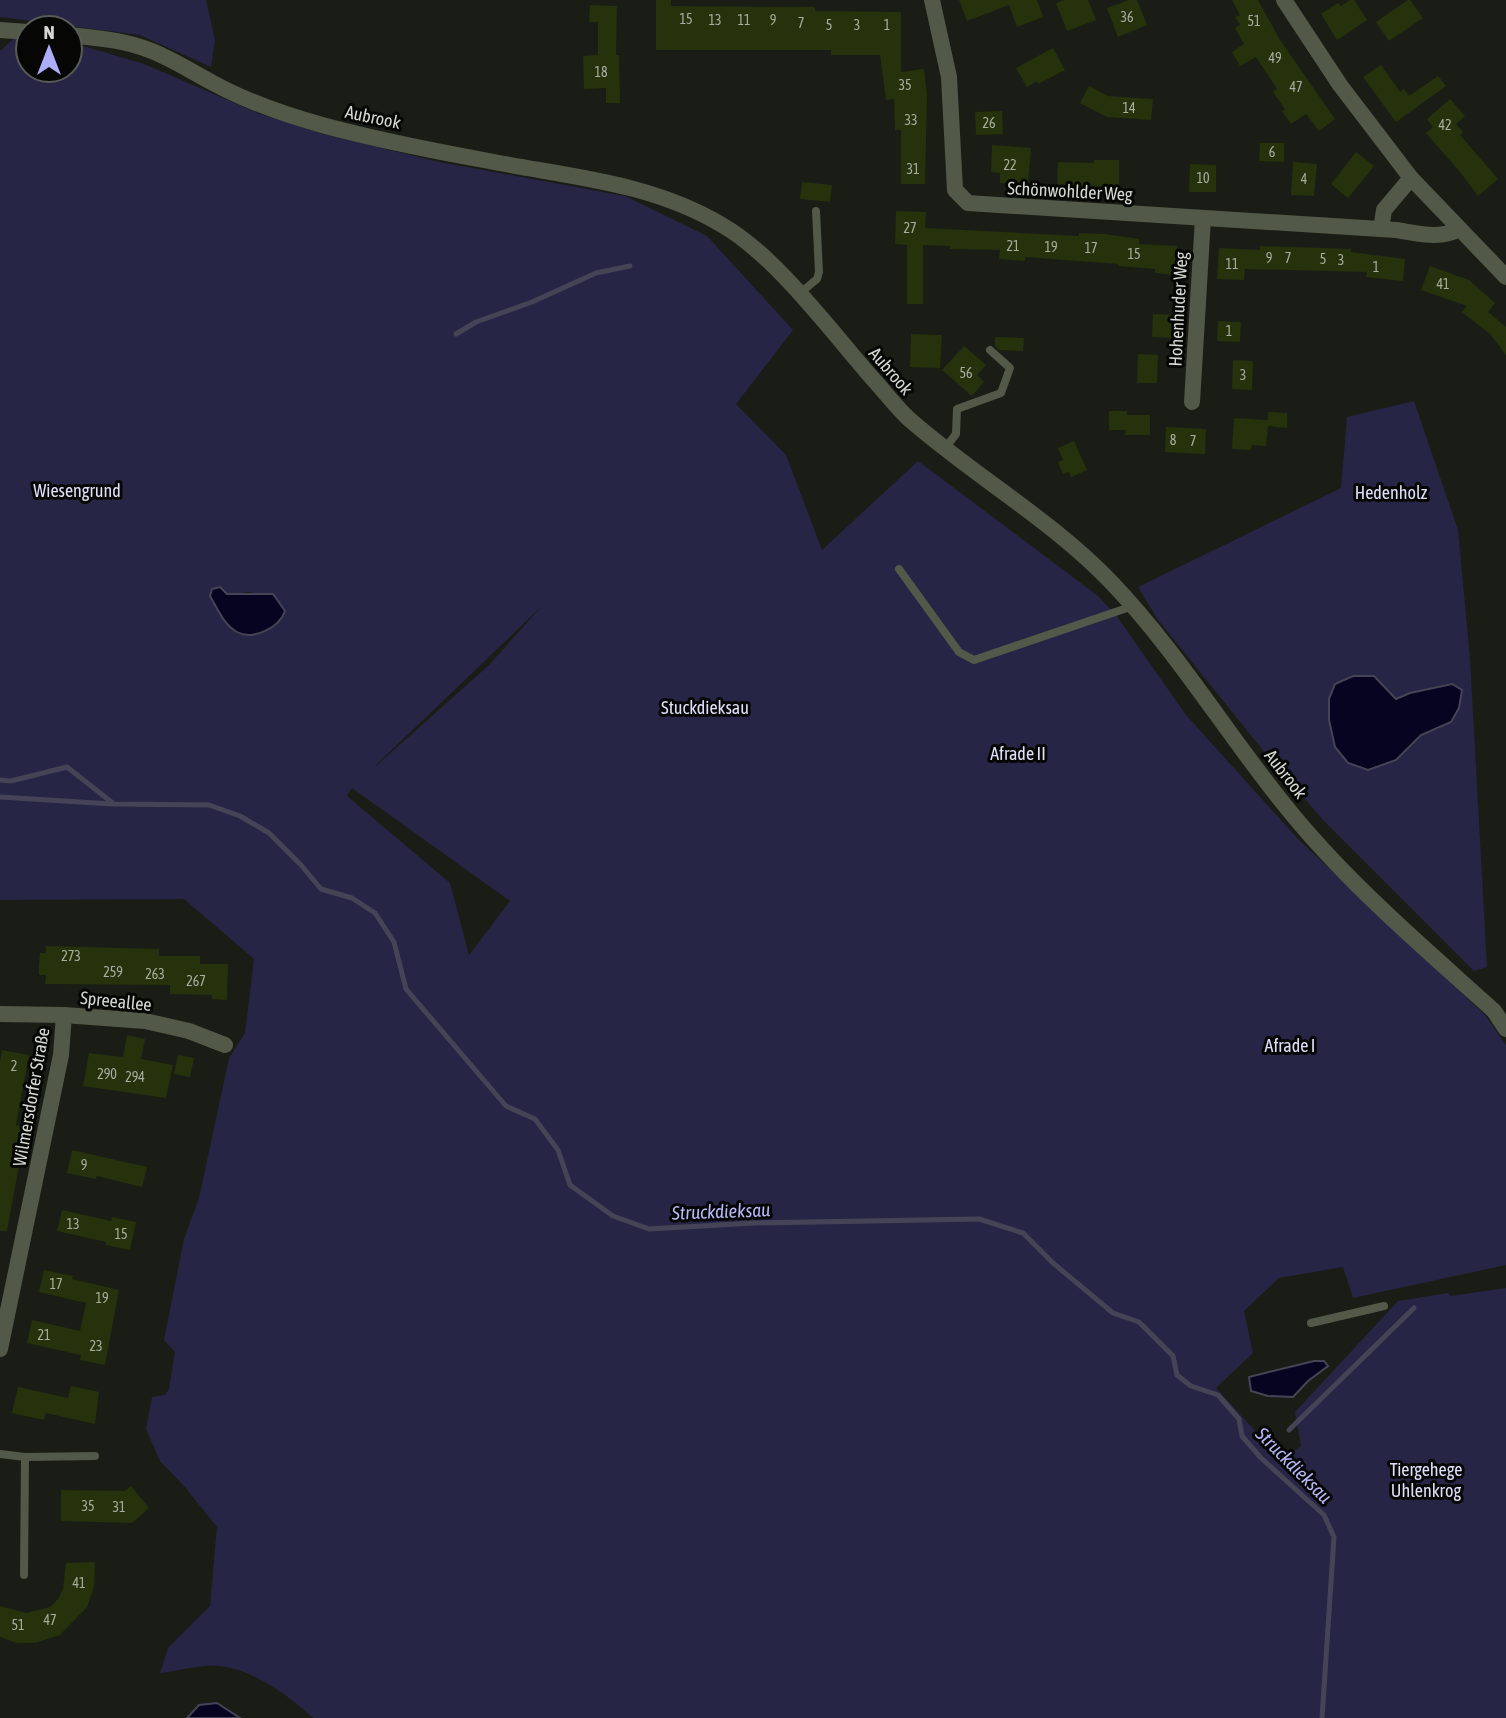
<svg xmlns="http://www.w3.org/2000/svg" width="1506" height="1718" font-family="'Asap Condensed',sans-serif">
<rect width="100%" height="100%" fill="#1a1d15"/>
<g fill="#262545" fill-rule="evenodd">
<path d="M0 0H206L215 40 211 67 140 35 0 17Z"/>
<path d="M19 34 28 36V70H70V42L144 64 260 114 320 133 439 162 625 196 707 236 793 330 736 404 786 455 822 550 918 461 1098 596 1116 615 1186 715 1299 840 1485 1015 1506 1045V1265L1353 1298 1343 1267 1279 1278 1244 1311 1253 1353 1216 1388 1258 1434 1285 1458 1301 1446 1295 1412 1398 1301 1448 1293 1450 1296 1506 1288V1718H313C289 1696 253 1669 219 1666 201 1664 178 1671 160 1673L168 1648 210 1606 217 1527 184 1486 160 1461 146 1429 152 1397 165 1395 169 1389 175 1352 164 1340 184 1239 199 1198 229 1058 245 1033 254 959 184 899 0 900V51ZM220 587 227 594 252 592 220 615ZM541 607 489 665 376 766V765ZM352 788 510 901 469 955 450 883 347 796Z"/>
<path d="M1414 401 1458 530 1470 659 1487 967 1474 971 1323 820 1266 754 1158 620 1138 587 1341 488 1347 417ZM1374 676 1396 699 1433 687 1441 728 1421 735 1409 746Z"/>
</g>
<g fill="#070421" stroke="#454456" stroke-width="2">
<path d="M220 587 227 594H273L285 611C280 627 253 641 237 632 224 625 217 608 210 596L212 589Z"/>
<path d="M1353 676H1374L1396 699 1410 693 1452 684 1462 690 1459 708 1451 722 1421 735 1396 760 1368 770 1348 763 1335 747 1329 720V699L1335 684Z"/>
<path d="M1314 1361H1324L1328 1366 1308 1381 1293 1397 1268 1396 1251 1391 1249 1377Z"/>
<path d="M217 1703 240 1718H187L199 1705Z"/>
</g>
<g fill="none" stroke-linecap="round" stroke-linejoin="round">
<g stroke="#454456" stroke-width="5">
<path d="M456 334 476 322 532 302 596 273 630 266"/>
<path d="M0 780 11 781 67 767 114 804 209 805 240 816 269 833 301 865 321 889 352 898 375 913 394 942 406 989 506 1106 535 1119 558 1150 570 1185 613 1216 649 1229 755 1223 979 1219 1023 1233 1053 1263 1113 1313 1139 1322 1173 1356 1177 1375 1191 1386 1218 1395 1239 1419 1242 1436 1261 1458 1324 1515 1334 1537 1322 1718"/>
<path d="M0 797 112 804"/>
<path d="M1289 1430 1414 1308"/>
</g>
</g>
<g fill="#25320c">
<path d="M656 0H671V6L815 7V11L901 12V72L924 69 927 95 925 184H901V130H895L894 99 886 100 880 55H831V50H656Z"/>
<path d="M959 0H1037L1043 17 1017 27 1009 5 967 21Z"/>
<path d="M1064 0H1088L1096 20 1067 31 1056 3Z"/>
<path d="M1129 0H1137L1147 25 1118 37 1107 8Z"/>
<path d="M1232 0H1258L1280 40 1335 119 1319 131 1306 114 1291 124 1282 111 1285 109 1273 92 1277 89 1256 57 1240 66 1232 52 1244 44 1235 28 1240 25 1235 17 1240 15Z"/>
<path d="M1350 0H1354L1367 20 1337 40 1321 14 1338 3 1341 6Z"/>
<path d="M1408 0H1410L1423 18 1389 41 1376 22Z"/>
<path d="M590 5 617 6 616 55H619L620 103H606V88L584 89 583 56 598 55V22H589Z"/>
<path d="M1053 48 1065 70 1038 84 1037 81 1027 87 1016 68Z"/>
<path d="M1381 65 1400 92 1404 89 1409 96 1438 76 1446 86 1396 122 1363 77Z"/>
<path d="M1089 86 1108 96 1153 99 1151 120 1107 117 1080 103Z"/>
<path d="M1450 99 1465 116 1456 124 1463 132 1460 135 1498 179 1478 196 1460 172 1426 133 1433 127 1427 119Z"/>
<path d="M1002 111 1003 134 976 135 975 112Z"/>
<path d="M1260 143H1284V162L1259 161Z"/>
<path d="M992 145 1031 148 1028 185 1000 183V173L991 172Z"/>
<path d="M1356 152 1374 166 1348 198 1331 184Z"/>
<path d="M1094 160H1119V187L1057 186 1058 162 1094 163Z"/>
<path d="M1293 162 1317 164 1314 196 1291 195Z"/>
<path d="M1190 164 1216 165V192H1189Z"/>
<path d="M802 182 832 185 830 202 800 199Z"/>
<path d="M896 211 926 212 925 228 1079 236V233L1104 234 1139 239V244L1177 246 1175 275 1155 273V269L1118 266V264L1025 257V261L999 259 1000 250 950 249V246L923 245V304H907V245L895 244Z"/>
<path d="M1260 246 1351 249V252L1405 259 1403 281 1366 277 1367 272 1245 269 1244 280 1217 279 1219 248 1260 250Z"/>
<path d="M1430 266 1469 280 1495 303 1488 312 1506 327V355L1490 334 1462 312 1467 306 1421 290Z"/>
<path d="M1153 314 1176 315 1175 338 1152 337Z"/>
<path d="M1218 321 1241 322 1240 342 1217 341Z"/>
<path d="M911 334 942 335 940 368 910 367Z"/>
<path d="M995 337 1024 338 1023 351 1000 350 995 346Z"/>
<path d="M964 346 986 365 977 375 984 382 972 396 942 370Z"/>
<path d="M1138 354 1158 355 1157 383H1137Z"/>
<path d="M1233 360 1253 361 1252 390 1232 389Z"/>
<path d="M1109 411H1127V415H1150V435H1125L1126 430H1109Z"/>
<path d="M1268 412 1287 413V428L1268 426 1266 446 1252 445 1251 450 1232 449 1234 418 1268 420Z"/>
<path d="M1166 427 1206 429 1205 454 1165 452Z"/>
<path d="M1074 441 1087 470 1071 477 1069 472 1063 474 1058 462 1063 460 1058 448Z"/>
<path d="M46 946 159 949V956H200V964H228L227 1000 212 999V995L170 994V985L45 984 46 975H39V964L40 953H46Z"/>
<path d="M127 1035 145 1039 141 1059 173 1065 166 1098 83 1086 89 1053 123 1057Z"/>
<path d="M2 1050 29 1055 16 1125 26 1127 7 1231H0V1062Z"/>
<path d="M178 1055 194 1058 190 1077 174 1074Z"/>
<path d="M72 1150 147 1167 142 1187 97 1176 96 1179 67 1173Z"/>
<path d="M62 1210 111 1221 112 1217 136 1222 130 1250 106 1245V1242L57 1231Z"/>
<path d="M44 1270 73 1276 72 1279 119 1290 105 1365 80 1360 81 1355 27 1343 32 1320 80 1331 86 1303 39 1292Z"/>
<path d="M71 1386 99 1392 95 1424 46 1413 44 1420 12 1413 18 1387 68 1398Z"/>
<path d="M131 1486 149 1508 132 1523 61 1521V1490L125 1491Z"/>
<path d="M95 1562 94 1587 87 1607 60 1635 35 1643H17L0 1637V1606L26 1613 50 1607 58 1599 63 1589 66 1563Z"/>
</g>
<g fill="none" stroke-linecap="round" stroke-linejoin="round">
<g stroke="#525948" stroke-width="8">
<path d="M799 294 817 279 819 272 816 211"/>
<path d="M946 447 956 434 957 409 1001 393 1010 368 990 350"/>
<path d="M899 569 959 652 974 660 1133 606"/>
<path d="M1311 1323 1384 1306"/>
<path d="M0 1454 25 1457 95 1456"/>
<path d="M24 1575 25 1457"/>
</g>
<g stroke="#525948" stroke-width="16">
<path d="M932 0 949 77 955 190 968 203 1396 230C1417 233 1440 240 1459 229"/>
<path d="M1284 0 1340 85 1411 178 1506 277"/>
<path d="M0 30 28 32"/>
<path d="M70 35C97 38 124 40 149 50 171 58 192 72 213 83 246 101 286 115 322 125 377 140 434 151 489 161 569 177 650 182 722 225 776 256 831 331 873 379 885 392 896 407 909 419 974 476 1052 520 1112 583 1176 650 1225 731 1283 803 1345 881 1421 945 1494 1011L1506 1029"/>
<path d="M1381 229 1384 210 1411 178"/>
<path d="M1192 402 1203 218"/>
<path d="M0 1014 64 1015 145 1021 189 1031 225 1045"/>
<path d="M0 1349 61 1055 64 1015"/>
</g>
</g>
<g text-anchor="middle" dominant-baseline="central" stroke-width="6" stroke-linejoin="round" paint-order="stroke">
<g font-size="14" fill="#a9aea0">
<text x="1127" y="17">36</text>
<text x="686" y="19">15</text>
<text x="715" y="20">13</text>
<text x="744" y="20">11</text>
<text x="773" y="20">9</text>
<text x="1254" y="21">51</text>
<text x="801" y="23">7</text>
<text x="829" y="25">5</text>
<text x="857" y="25">3</text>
<text x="887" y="25">1</text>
<text x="1275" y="58">49</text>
<text x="601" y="72">18</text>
<text x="905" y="85">35</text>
<text x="1296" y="87">47</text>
<text x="1129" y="108">14</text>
<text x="911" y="120">33</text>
<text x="989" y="123">26</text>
<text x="1445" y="125">42</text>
<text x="1272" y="152">6</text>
<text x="1010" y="165">22</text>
<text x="913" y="169">31</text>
<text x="1203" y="178">10</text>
<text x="1304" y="179">4</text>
<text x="910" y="228">27</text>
<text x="1013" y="246">21</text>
<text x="1051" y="247">19</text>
<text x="1091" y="248">17</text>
<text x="1134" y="254">15</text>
<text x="1269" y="258">9</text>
<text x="1288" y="258">7</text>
<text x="1323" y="259">5</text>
<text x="1341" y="260">3</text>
<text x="1232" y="264">11</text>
<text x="1376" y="267">1</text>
<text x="1443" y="284">41</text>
<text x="1229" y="331">1</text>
<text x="966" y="373">56</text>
<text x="1243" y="375">3</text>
<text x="1173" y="440">8</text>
<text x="1193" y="441">7</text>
<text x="71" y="956">273</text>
<text x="113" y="972">259</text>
<text x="155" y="974">263</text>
<text x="196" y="981">267</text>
<text x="14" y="1066">2</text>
<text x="107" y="1074">290</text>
<text x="135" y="1077">294</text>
<text x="84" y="1165">9</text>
<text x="73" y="1224">13</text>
<text x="121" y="1234">15</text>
<text x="56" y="1284">17</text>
<text x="102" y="1298">19</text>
<text x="44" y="1335">21</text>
<text x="96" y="1346">23</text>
<text x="88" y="1506">35</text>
<text x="119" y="1507">31</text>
<text x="79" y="1583">41</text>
<text x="50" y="1620">47</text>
<text x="18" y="1625">51</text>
</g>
<g font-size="18" fill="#d5d8d2" stroke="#060705">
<text transform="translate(373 117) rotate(12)">Aubrook</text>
<text transform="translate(1070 191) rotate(3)">Schönwohlder Weg</text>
<text transform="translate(1178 309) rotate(-87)">Hohenhuder Weg</text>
<text transform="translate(891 371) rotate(49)">Aubrook</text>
<text transform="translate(1286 774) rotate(52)">Aubrook</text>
<text transform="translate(116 1001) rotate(6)">Spreeallee</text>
<text transform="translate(31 1097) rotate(-80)">Wilmersdorfer Straße</text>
</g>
<g font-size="18" fill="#dee0fb" stroke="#060705">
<text x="77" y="490">Wiesengrund</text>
<text x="1391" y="492">Hedenholz</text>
<text x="705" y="707">Stuckdieksau</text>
<text x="1018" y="753">Afrade II</text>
<text x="1290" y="1045">Afrade I</text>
<text x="1426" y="1469">Tiergehege<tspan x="1426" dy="21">Uhlenkrog</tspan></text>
</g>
<g font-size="19" font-style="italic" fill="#b7b8f9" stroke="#060705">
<text transform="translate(721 1211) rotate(-2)">Struckdieksau</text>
<text transform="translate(1294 1465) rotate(45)">Struckdieksau</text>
</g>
</g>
<g transform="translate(49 49)"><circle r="33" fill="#060705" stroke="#595b57" stroke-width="2"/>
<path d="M0-5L12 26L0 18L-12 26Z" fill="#adaefb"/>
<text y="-10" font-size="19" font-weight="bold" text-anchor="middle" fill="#d5d8d2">N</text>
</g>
</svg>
